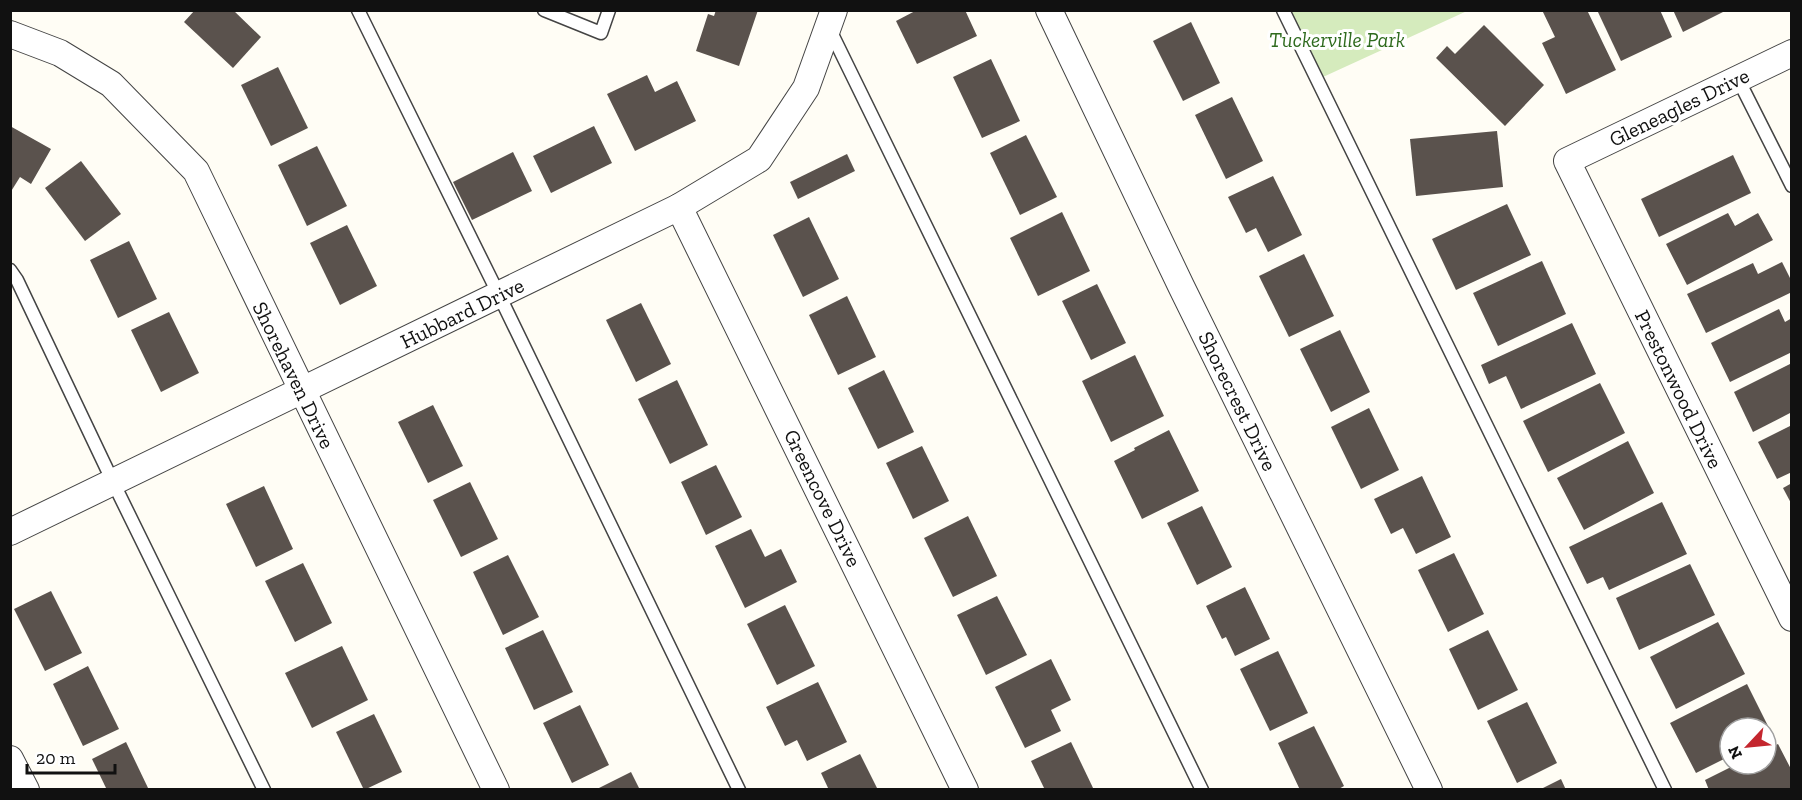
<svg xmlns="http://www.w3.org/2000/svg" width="1802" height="800" font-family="'Zilla Slab',serif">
<rect width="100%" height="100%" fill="#fffdf5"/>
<path fill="#d5ebbd" d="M1291 11H1467L1323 77Z"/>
<g fill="#5a524d">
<path d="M195 10H233L261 37 233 68 184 22Z"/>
<path d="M716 10H758L739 66 696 51 708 14 714 16Z"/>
<path d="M917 10H965L977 36 917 64 896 21Z"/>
<path d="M1542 10H1587L1616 70 1566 94 1542 43 1555 37Z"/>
<path d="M1597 10H1660L1672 37 1621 61Z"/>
<path d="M1673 10H1727L1683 32Z"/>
<path d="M1191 22 1220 83 1183 101 1153 41Z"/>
<path d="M1484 25 1544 85 1505 126 1436 58 1447 46 1455 54Z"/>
<path d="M991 59 1020 121 982 138 953 77Z"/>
<path d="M278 67 308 128 271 146 241 85Z"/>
<path d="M647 75 655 92 677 81 696 121 635 151 607 94Z"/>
<path d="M1232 97 1263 161 1226 179 1195 115Z"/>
<path d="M10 126 51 149 31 184 20 177 10 193Z"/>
<path d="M594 126 612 163 551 193 533 156Z"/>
<path d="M1497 131 1503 187 1416 196 1410 139Z"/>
<path d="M1026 135 1057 197 1020 215 990 153Z"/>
<path d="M317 146 347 206 307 226 278 165Z"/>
<path d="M513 152 532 191 472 220 453 182Z"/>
<path d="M847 154 855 171 798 199 790 182Z"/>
<path d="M1733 155 1751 193 1659 237 1641 199Z"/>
<path d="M81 161 121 214 85 241 45 188Z"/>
<path d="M1273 176 1302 235 1268 252 1256 228 1246 233 1228 197Z"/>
<path d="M1507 204 1531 255 1456 290 1432 239Z"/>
<path d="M1062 212 1090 271 1038 296 1010 238Z"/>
<path d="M1728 213 1735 226 1758 213 1773 240 1687 285 1666 244Z"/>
<path d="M809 217 839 279 803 297 773 235Z"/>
<path d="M347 225 377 286 340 305 310 243Z"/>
<path d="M129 241 157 299 118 318 90 260Z"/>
<path d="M1304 254 1334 316 1289 337 1259 276Z"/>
<path d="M1542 261 1566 314 1498 346 1473 293Z"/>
<path d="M1782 262 1792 282V292L1706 333 1687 294 1753 263 1758 274Z"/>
<path d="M1097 284 1126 343 1091 360 1062 301Z"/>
<path d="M847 296 876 357 838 375 809 315Z"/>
<path d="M641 303 671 364 636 382 606 320Z"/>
<path d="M1779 309 1785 322 1792 318V352L1730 382 1711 343Z"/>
<path d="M169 312 199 373 161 392 131 330Z"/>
<path d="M1572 323 1596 374 1521 409 1506 376 1489 384 1481 365Z"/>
<path d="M1340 330 1370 392 1331 412 1300 349Z"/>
<path d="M1135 355 1164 416 1111 442 1082 381Z"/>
<path d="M1792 363V412L1753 432 1734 392Z"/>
<path d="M884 370 914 432 878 449 848 388Z"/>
<path d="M677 380 708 445 670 464 638 399Z"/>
<path d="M1600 383 1625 433 1548 472 1523 421Z"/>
<path d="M433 405 463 466 428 483 398 422Z"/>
<path d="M1369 408 1399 470 1361 489 1331 427Z"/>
<path d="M1792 425V472L1777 479 1758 442Z"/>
<path d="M1169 430 1199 491 1142 519 1114 461 1135 450 1134 448Z"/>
<path d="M1628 441 1654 493 1584 530 1557 478Z"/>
<path d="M922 446 949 501 913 519 886 463Z"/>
<path d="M716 465 742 517 706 535 681 482Z"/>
<path d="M1422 476 1451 537 1416 554 1403 528 1391 534 1374 499Z"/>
<path d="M470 482 498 539 461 557 433 500Z"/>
<path d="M1792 483V505L1783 488Z"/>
<path d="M264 486 293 549 256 567 226 504Z"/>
<path d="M1662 502 1687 554 1609 590 1603 577 1587 584 1569 547Z"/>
<path d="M1202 506 1232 567 1197 585 1167 523Z"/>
<path d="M968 516 997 576 953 597 924 538Z"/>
<path d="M751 529 765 557 781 549 797 582 745 608 715 546Z"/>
<path d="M1454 553 1484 614 1448 632 1418 570Z"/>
<path d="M508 555 539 617 503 635 473 572Z"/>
<path d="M303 563 332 623 295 642 265 581Z"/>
<path d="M1690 564 1715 615 1639 650 1616 598Z"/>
<path d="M1245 587 1270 639 1235 656 1226 637 1222 639 1206 606Z"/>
<path d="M51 591 82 653 45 671 14 609Z"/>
<path d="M997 596 1027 655 986 675 957 615Z"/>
<path d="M785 605 815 666 777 685 747 624Z"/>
<path d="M1718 622 1745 674 1676 709 1650 657Z"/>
<path d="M543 630 573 692 534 710 505 648Z"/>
<path d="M1488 630 1518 690 1478 710 1449 649Z"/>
<path d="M342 646 368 700 312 728 285 673Z"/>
<path d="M1278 651 1308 713 1270 731 1240 669Z"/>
<path d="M1051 659 1071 700 1051 710 1061 731 1025 748 995 687Z"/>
<path d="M88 666 119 729 83 746 53 684Z"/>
<path d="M818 682 847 742 807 761 797 740 785 746 766 707Z"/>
<path d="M1747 684 1772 734 1766 737V728H1730V756L1696 773 1670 723Z"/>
<path d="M1527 702 1557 763 1517 783 1487 721Z"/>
<path d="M580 705 609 765 572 783 543 723Z"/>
<path d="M374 714 402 772 364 790 336 732Z"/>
<path d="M1314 726 1344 786 1337 790H1300L1278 743Z"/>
<path d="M126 742 149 790H107L92 759Z"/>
<path d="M1071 742 1094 790H1045L1031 761Z"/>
<path d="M1778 744 1792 771V790H1709L1705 780 1737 764H1766V750Z"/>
<path d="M860 754 878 790H829L821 773Z"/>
<path d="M631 772 640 790H595Z"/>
<path d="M1561 779 1566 790H1539Z"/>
</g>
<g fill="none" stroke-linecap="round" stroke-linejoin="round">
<defs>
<g id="lane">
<path d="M358 10 499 295 739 790"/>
<path d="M544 10 601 33 609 10"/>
<path d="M1283 10 1665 790"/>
<path d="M829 28 1202 790"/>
<path d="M1738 79 1792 186"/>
<path d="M10 270 17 280 113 482 264 790"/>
</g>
<g id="street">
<path d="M1049 10 1181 286 1429 790"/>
<path d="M10 34 60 53 111 84 196 171 496 790"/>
<path d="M1792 53 1567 161 1792 618"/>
<path d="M679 207 965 790"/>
<path d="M10 532 679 207 759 159 806 88 834 10"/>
<path d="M10 759 26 790"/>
</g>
</defs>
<use href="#lane" stroke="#444" stroke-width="15"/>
<use href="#street" stroke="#444" stroke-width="28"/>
<use href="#lane" stroke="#fff" stroke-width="12"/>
<use href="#street" stroke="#fff" stroke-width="26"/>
</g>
<g text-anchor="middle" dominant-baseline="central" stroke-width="6" stroke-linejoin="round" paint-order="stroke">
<g font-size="21" font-style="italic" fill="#2f6b1f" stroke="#fff">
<text x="1337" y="39">Tuckerville Park</text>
</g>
<g font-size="21" fill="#111" stroke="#fff">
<text transform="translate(1679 107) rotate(-26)">Gleneagles Drive</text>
<text transform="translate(462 313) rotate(-26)">Hubbard Drive</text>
<text transform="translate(294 375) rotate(64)">Shorehaven Drive</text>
<text transform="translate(1679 389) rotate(64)">Prestonwood Drive</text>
<text transform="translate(1238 401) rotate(64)">Shorecrest Drive</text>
<text transform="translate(823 498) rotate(64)">Greencove Drive</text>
</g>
</g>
<rect width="1802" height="800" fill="none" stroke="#111111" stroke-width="24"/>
<g transform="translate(1748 746) rotate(244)"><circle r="28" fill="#ffffff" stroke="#a0a0a0" stroke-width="1.5"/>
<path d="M0-4.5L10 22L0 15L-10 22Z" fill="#c4262e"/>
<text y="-9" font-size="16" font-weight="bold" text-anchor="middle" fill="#111111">N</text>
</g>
<path d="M27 764v9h88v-9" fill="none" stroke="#111111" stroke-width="3"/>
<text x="36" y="764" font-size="18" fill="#111111" stroke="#ffffff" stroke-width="4.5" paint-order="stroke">20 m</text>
</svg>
